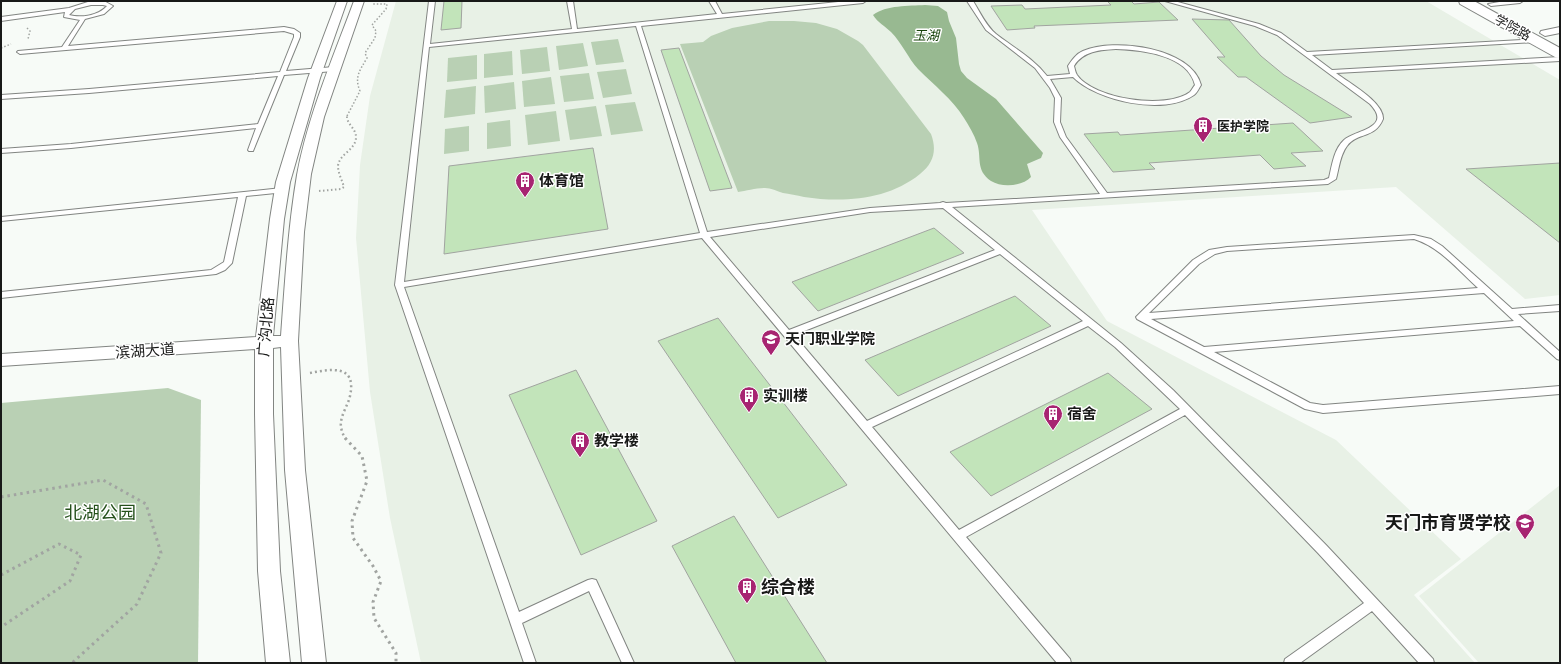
<svg xmlns="http://www.w3.org/2000/svg" width="1561" height="664" font-family="Cabin,'Noto Sans SC',sans-serif">
<rect width="100%" height="100%" fill="#f7fbf7"/>
<g fill="#e8f1e6">
<path d="M396 1H1426L1560 80V295L1525 299 1396 187 1032 210 1107 321 1336 440 1461 559 1414 595 1475 663H421L390 518 370 392 356 238 360 165 370 96Z"/>
<path d="M1560 485V663H1479L1419 596Z"/>
</g>
<g fill="#b9d0b4">
<path d="M769 21H794L816 23 837 29 858 41 863 45 931 134C937 150 934 163 920 174 888 200 843 203 804 197 797 195 789 194 783 193 777 191 771 188 765 188 756 188 746 191 738 192L680 44 703 42 711 36 732 28Z"/>
<path d="M618 39 624 62 596 65 591 42Z"/>
<path d="M583 43 588 66 559 70 556 46Z"/>
<path d="M547 47 550 71 522 74 520 50Z"/>
<path d="M512 51 513 75 484 78V54Z"/>
<path d="M477 55V79L447 82 448 58Z"/>
<path d="M626 69 632 94 603 98 597 72Z"/>
<path d="M589 73 594 99 564 102 560 76Z"/>
<path d="M551 77 555 104 524 107 522 81Z"/>
<path d="M514 82 516 109 485 113 484 86Z"/>
<path d="M476 86 475 114 444 118 446 90Z"/>
<path d="M635 102 643 131 611 135 605 105Z"/>
<path d="M596 106 602 136 570 140 565 110Z"/>
<path d="M556 111 560 141 528 145 525 115Z"/>
<path d="M510 120 511 146 487 149V123Z"/>
<path d="M469 126V151L444 154 445 129Z"/>
<path d="M168 388 201 400 198 663H1V403Z"/>
</g>
<path fill="#98b991" d="M925 5 938 6 947 12 949 21 956 38 959 64 961 71 967 78 996 99 1043 153 1041 158 1027 164 1031 177C1023 186 1002 188 991 181 975 170 982 157 977 143 974 134 969 126 964 118 952 99 934 85 918 69 908 58 902 43 891 32 885 26 878 23 873 15 886 5 909 6 925 5Z"/>
<g fill="#c2e4ba" stroke="#a1a4a0">
<path d="M444 1H462L461 28 441 30Z"/>
<path d="M1107 1H1131L1134 4 1159 2 1178 20 1034 26 1035 28 1007 30 991 6 1022 5 1025 9 1111 5Z"/>
<path d="M1192 19 1229 20 1261 56 1284 75 1352 117 1310 123 1246 77H1238L1217 57H1225Z"/>
<path d="M679 48 732 188 710 191 661 50Z"/>
<path d="M1293 123 1323 151 1291 153 1306 166 1274 169 1260 155 1149 163 1155 169 1113 172 1084 134 1118 132 1120 135Z"/>
<path d="M593 148 608 229 444 254 449 166Z"/>
<path d="M1560 163V243L1466 169Z"/>
<path d="M934 228 964 253 818 311 792 282Z"/>
<path d="M1015 296 1051 326 898 396 865 360Z"/>
<path d="M718 318 847 485 778 518 658 341Z"/>
<path d="M576 370 657 521 581 555 509 395Z"/>
<path d="M1108 373 1152 409 991 496 950 452Z"/>
<path d="M734 516 827 663H736L672 546Z"/>
</g>
<g fill="none" stroke-linecap="round" stroke-linejoin="round">
<defs>
<g id="service">
<path d="M91 1H104L113 6 104 14 85 19 68 46 284 27 294 29 300 33V37L286 71 334 67 337 69 334 71 284 75 253 151H249L248 150 256 128 71 148 1 153V149L71 144 258 124 278 76 89 93 1 99V95L89 89 280 72 294 37V34L284 31 20 54 17 52 18 51 62 47 80 20 64 17 65 12 1 21V17L69 8ZM91 5H103L107 6C98 16 81 18 69 15L75 9Z"/>
<path d="M429 1H435L430 44 572 29 567 1H573L577 29 717 14 709 1H715L722 14 848 1H866L863 3 641 26 707 232 870 208 940 203 943 202 946 203 1100 194 1060 137 1054 122 1055 98 1050 88 1035 68 986 30 967 1H973C980 12 986 26 996 34 1014 48 1033 58 1047 76L1070 74 1068 66C1072 60 1076 54 1083 51 1114 37 1192 48 1201 85 1199 88 1197 93 1194 95 1164 116 1097 101 1073 77L1050 79 1061 98 1060 122 1066 137 1107 193 1324 180 1329 178C1332 165 1334 149 1344 140 1356 130 1393 128 1370 104L1277 35 1255 26 1165 1H1174L1259 24 1281 33 1307 52 1538 39V41L1536 42 1312 55 1332 70 1560 57V61L1336 73C1349 83 1384 102 1383 119 1375 139 1357 132 1347 146 1340 155 1339 168 1336 179L1328 184 952 207 1121 343 1173 390 1326 545 1433 659 1434 663H1419L1372 611 1300 663H1284L1285 659 1364 603 1318 553 1185 415 966 537 1070 659 1071 663H1057L702 238 404 287 519 612 588 580 592 579 596 580 634 663H622L589 591 522 623 536 663H524L395 285ZM636 26 700 233 404 282 429 47ZM1116 49C1142 50 1188 55 1195 85 1193 87 1192 90 1190 92 1166 110 1094 99 1077 75 1075 72 1075 69 1074 66 1083 51 1100 50 1116 49ZM943 208 995 250 789 330 710 237 870 212ZM1000 254 1083 321 867 421 794 335ZM1088 326 1115 347 1180 409 959 530 872 427Z"/>
<path d="M1505 1H1523L1520 3 1491 6 1488 4Z"/>
<path d="M282 188H285V192L246 196 232 263 225 270 216 274 1 298V292L211 270 224 262 238 197 1 221V217Z"/>
<path d="M1414 235 1431 239 1442 246 1512 309 1560 305V311L1518 314 1560 352V360L1557 359 1520 326 1214 352 1310 403 1323 405 1560 386V394L1323 413 1305 409 1137 319 1136 317 1193 260 1209 250 1227 247ZM1414 239C1440 247 1458 270 1478 288L1149 313 1199 264 1215 254 1227 251ZM1484 293 1514 321 1204 347 1151 319Z"/>
</g>
<g id="minor">
<path d="M337 1H347L320 78 290 182 284 219 273 336H281C285 282 288 228 297 175 308 115 333 58 354 1H364L324 117 311 174 304 232 298 341 305 470 326 663H302L285 470 281 347 273 348V414L280 571 290 663H266L258 571 255 414V349L1 366V354L256 337 270 219 276 182 308 78Z"/>
<path d="M1560 27V33L1545 36 1540 33 1541 31Z"/>
</g>
<path id="secondary" d="M1459 1H1474L1560 48V58L1555 57 1460 4Z"/>
</defs>
<use href="#service" stroke="#828582" stroke-width="2"/>
<use href="#minor" stroke="#828582" stroke-width="2"/>
<use href="#secondary" stroke="#828582" stroke-width="2"/>
<g stroke="#a1a4a1" stroke-width="1.5" stroke-dasharray="1.5 2" stroke-linecap="butt">
<path d="M27 28 30 31 28 39"/>
<path d="M1 48 11 44"/>
<path d="M347 116 360 91C354 77 360 70 367 58L365 53 375 38 376 31 372 25 386 9 387 4H373"/>
</g>
<path stroke="#a1a4a1" stroke-width="2" stroke-dasharray="1.5 2.5" stroke-linecap="butt" d="M319 191 341 189 344 187C342 180 338 173 338 166 339 154 356 150 356 137 356 128 346 124 347 115"/>
<path stroke="#a1a4a1" stroke-width="2.5" stroke-dasharray="2 3" stroke-linecap="butt" d="M310 373C331 369 357 364 350 396 348 405 342 413 341 422 340 427 343 436 346 439"/>
<g stroke="#a1a4a1" stroke-width="3" stroke-dasharray="2.5 4" stroke-linecap="butt">
<path d="M345 438 362 456 367 481 352 521 353 538 373 566 381 581 373 602 374 618 396 653V663"/>
<path d="M1 497 103 480 146 504 161 553 137 604 72 663"/>
<path d="M1 575 59 544 81 555 70 581 1 627"/>
</g>
<use href="#service" fill="#fff" fill-rule="evenodd"/>
<use href="#minor" fill="#fff" fill-rule="evenodd"/>
<use href="#secondary" fill="#fff" fill-rule="evenodd"/>
</g>
<defs>
<symbol id="building-pin" viewBox="-11 -11 22 30"><path d="M0 17L-7.5 6A9.5 9.5 0 1 1 7.5 6Z" fill="#a72471" stroke="#fff"/><path d="M-4-6H4V6H1V3H-1V6H-4ZM-2.5-4.3h1.7v1.8h-1.7ZM.8-4.3h1.7v1.8H.8ZM-2.5-1h1.7V.8h-1.7ZM.8-1h1.7V.8H.8Z" fill="#fff"/></symbol>
<symbol id="university-pin" viewBox="-11 -11 22 30"><path d="M0 17L-7.5 6A9.5 9.5 0 1 1 7.5 6Z" fill="#a72471" stroke="#fff"/><path d="M0-5L7-2L0 1L-7-2ZM-4 1L0 2.5L4 1V4Q0 6-4 4Z" fill="#fff"/></symbol>
<symbol id="school-pin" viewBox="-11 -11 22 30"><path d="M0 17L-7.5 6A9.5 9.5 0 1 1 7.5 6Z" fill="#a72471" stroke="#fff"/><path d="M0-5L7-2L0 1L-7-2ZM-4 1L0 2.5L4 1V4Q0 6-4 4Z" fill="#fff"/></symbol>
</defs>
<g fill-rule="evenodd">
<use href="#building-pin" x="1192" y="115" width="22" height="30"/>
<use href="#building-pin" x="514" y="170" width="22" height="30"/>
<use href="#university-pin" x="760" y="328" width="22" height="30"/>
<use href="#building-pin" x="738" y="385" width="22" height="30"/>
<use href="#building-pin" x="1042" y="403" width="22" height="30"/>
<use href="#building-pin" x="569" y="430" width="22" height="30"/>
<use href="#school-pin" x="1514" y="512" width="22" height="30"/>
<use href="#building-pin" x="736" y="576" width="22" height="30"/>
</g>
<g text-anchor="middle" dominant-baseline="central" stroke-width="3" stroke-linejoin="round" paint-order="stroke">
<g font-size="13" fill="#181918" stroke="#fff">
<text transform="translate(1513 27) rotate(29)">学院路</text>
</g>
<g font-size="13" font-style="italic" fill="#164209" stroke="#fff">
<text x="926" y="35">玉湖</text>
</g>
<g font-size="13" font-weight="bold" fill="#181918" stroke="#fff" text-anchor="start">
<text x="1217" y="126">医护学院</text>
</g>
<g font-size="15" font-weight="bold" fill="#181918" stroke="#fff" text-anchor="start">
<text x="539" y="181">体育馆</text>
<text x="785" y="339">天门职业学院</text>
<text x="763" y="396">实训楼</text>
<text x="1067" y="414">宿舍</text>
<text x="594" y="441">教学楼</text>
</g>
<g font-size="15" fill="#181918" stroke="#fff">
<text transform="translate(266 327) rotate(-85)">广沟北路</text>
<text transform="translate(145 351) rotate(-4)">滨湖大道</text>
</g>
<g font-size="18" fill="#24501a" stroke="#fff">
<text x="100" y="513">北湖公园</text>
</g>
<g font-size="18" font-weight="bold" fill="#181918" stroke="#fff" text-anchor="end">
<text x="1511" y="523">天门市育贤学校</text>
<text x="761" y="587" text-anchor="start">综合楼</text>
</g>
</g>
<rect width="1561" height="664" fill="none" stroke="#181918" stroke-width="4"/>
</svg>
